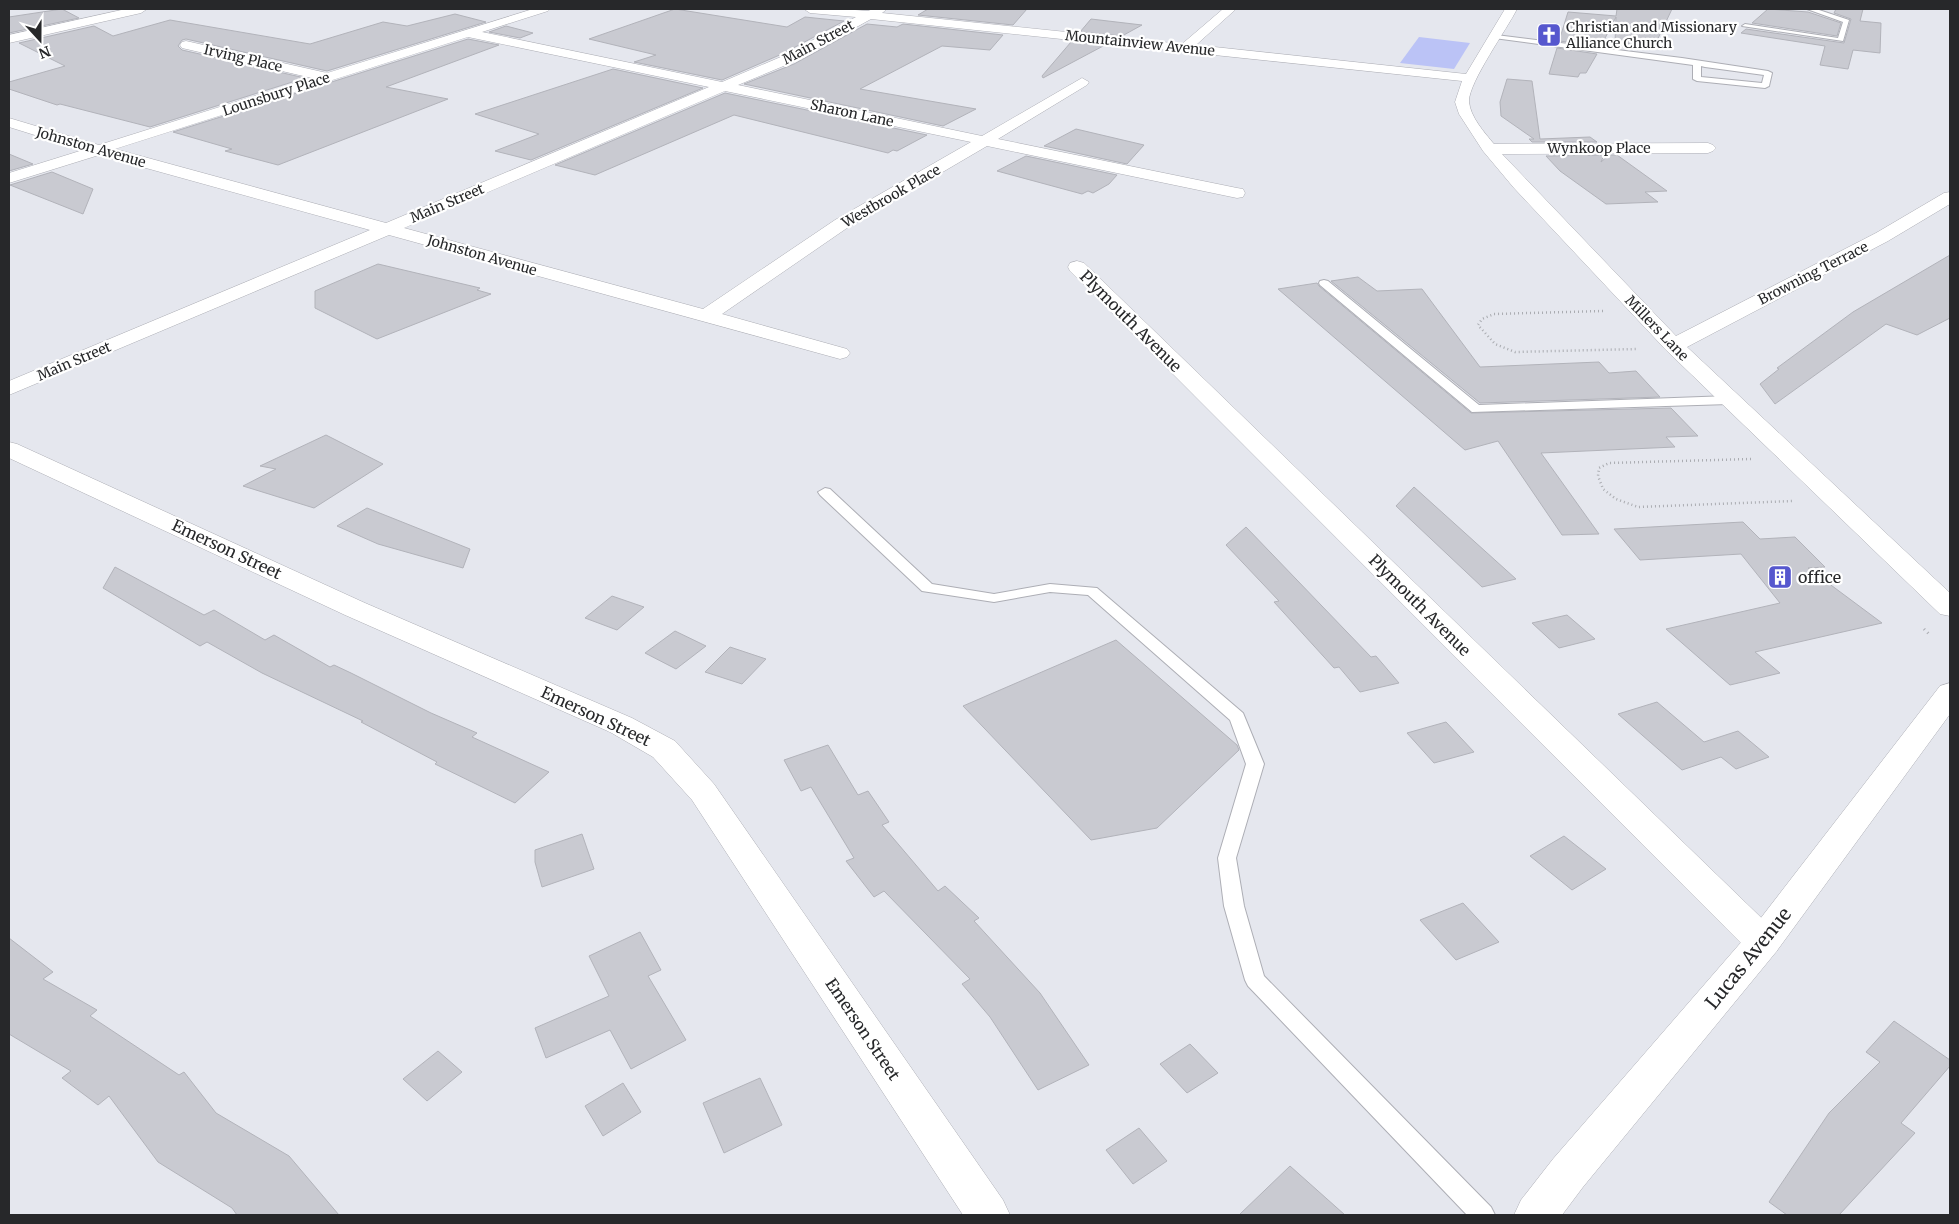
<svg xmlns="http://www.w3.org/2000/svg" width="1959" height="1224" font-family="Merriweather,serif">
<rect width="100%" height="100%" fill="#e5e7ee"/>
<path fill="#bbc3f6" d="M1419 37 1470 43 1454 69 1400 63Z"/>
<g fill="#c9cad1" stroke="#b2b3ba">
<path d="M62 9 79 18 9 33V17Z"/>
<path d="M675 9 787 27 805 17 844 21 782 54 722 80 634 62 656 55 589 39Z"/>
<path d="M928 9H1027L1013 25 918 15Z"/>
<path d="M1617 9H1672L1654 47 1615 42 1616 17 1601 46 1559 41 1568 12 1616 16Z"/>
<path d="M1768 9 1808 12 1841 23 1837 36 1752 23Z"/>
<path d="M1836 9H1863L1860 21 1881 23 1880 53 1853 50 1848 69 1820 65 1825 46 1741 33 1746 29 1844 43 1851 19 1834 13Z"/>
<path d="M455 14 486 22 327 71 186 39 182 40 178 46 182 50 305 78 150 127 60 104 57 105 9 89V82L65 66 19 43 94 26 113 36 170 20 310 44 383 22 407 26Z"/>
<path d="M1091 19 1142 25 1122 36 1080 32Z"/>
<path d="M867 24 897 27 903 24 1003 35 990 50 942 46 860 89 976 109 943 126 744 84 794 64Z"/>
<path d="M506 26 533 33 520 38 489 32Z"/>
<path d="M468 39 499 45 386 87 448 99 278 165 225 151 232 149 173 132Z"/>
<path d="M1071 42 1105 45 1043 78 1042 76Z"/>
<path d="M1557 48 1597 54 1586 73H1580L1578 77 1549 74Z"/>
<path d="M613 69 703 88 531 160 495 151 539 134 475 114Z"/>
<path d="M1507 79 1532 81 1540 139 1590 137 1597 142H1532L1529 139H1534L1501 116 1500 102Z"/>
<path d="M725 93 927 135 897 151 893 150 888 153 734 115 595 175 555 165Z"/>
<path d="M1076 129 1144 145 1127 164 1044 146Z"/>
<path d="M9 154 33 164 9 171Z"/>
<path d="M1604 155 1601 162 1609 155H1617L1667 191 1645 192 1658 202 1606 204 1560 171 1546 156Z"/>
<path d="M1026 156 1117 175 1109 184 1093 193 1088 191 1082 194 997 171Z"/>
<path d="M52 172 93 189 83 214 10 185Z"/>
<path d="M1950 255V318L1917 335 1886 324 1775 404 1760 384 1779 369 1777 368 1853 312Z"/>
<path d="M378 264 480 288 477 290 491 294 377 339 315 308V291Z"/>
<path d="M1358 277 1377 291 1422 289 1480 367 1599 362 1609 373 1636 371 1660 397 1480 403 1331 281Z"/>
<path d="M1317 283 1319 286 1471 413 1671 408 1698 436 1666 437 1675 447 1541 453 1599 534 1562 535 1498 441 1465 450 1278 289Z"/>
<path d="M326 435 383 464 314 508 243 486 276 469 260 466Z"/>
<path d="M1414 487 1516 579 1482 587 1396 506Z"/>
<path d="M367 508 470 549 463 568 378 544 337 526Z"/>
<path d="M1743 522 1760 539 1795 537 1825 567 1808 568 1882 623 1755 652 1780 673 1730 685 1666 629 1780 603 1741 554 1640 560 1614 529Z"/>
<path d="M1246 527 1371 657 1376 656 1399 683 1360 692 1339 667 1334 668 1274 602 1279 601 1226 545Z"/>
<path d="M115 567 204 615 214 610 265 640 274 635 330 667 334 665 351 673 431 713 477 733 472 737 549 772 515 803 435 764 437 762 361 722 363 721 262 673 207 642 200 646 103 588Z"/>
<path d="M612 596 644 607 617 630 585 618Z"/>
<path d="M1567 615 1595 639 1559 648 1532 623Z"/>
<path d="M675 631 706 646 676 669 645 653Z"/>
<path d="M1116 640 1237 745 1239 750 1157 828 1091 840 963 706Z"/>
<path d="M730 647 766 659 742 684 705 672Z"/>
<path d="M1657 702 1704 742 1738 731 1769 757 1736 769 1721 757 1682 770 1618 714Z"/>
<path d="M1446 722 1474 752 1434 763 1407 733Z"/>
<path d="M828 745 858 795 868 791 889 822 882 825 938 891 945 886 979 918 974 921 1040 993 1089 1065 1038 1090 990 1017 962 984 970 979 884 891 874 897 846 861 854 858 811 787 801 791 784 760Z"/>
<path d="M582 834 594 869 542 887 535 862V850Z"/>
<path d="M1564 836 1606 869 1572 890 1530 856Z"/>
<path d="M1463 903 1499 942 1456 960 1420 920Z"/>
<path d="M640 932 661 970 648 976 686 1040 631 1069 610 1030 546 1058 535 1028 609 996 589 956Z"/>
<path d="M9 938 53 972 43 979 97 1010 90 1016 179 1075 184 1072 216 1113 289 1156 339 1215H237L232 1208 158 1162 109 1096 98 1105 62 1078 71 1071 9 1034Z"/>
<path d="M1894 1021 1950 1060V1066L1901 1123 1915 1133 1839 1215H1787L1769 1202 1829 1113 1880 1062 1866 1052Z"/>
<path d="M1190 1044 1218 1073 1187 1093 1160 1064Z"/>
<path d="M438 1051 462 1072 427 1101 403 1079Z"/>
<path d="M760 1078 782 1125 724 1153 703 1103Z"/>
<path d="M623 1083 641 1112 603 1136 585 1106Z"/>
<path d="M1139 1128 1167 1161 1133 1184 1106 1150Z"/>
<path d="M1290 1166 1345 1215H1239Z"/>
</g>
<g fill="none" stroke-linecap="round" stroke-linejoin="round">
<defs>
<g id="service">
<path d="M1807 9H1816L1849 20 1843 41 1742 26 1745 24 1838 38 1843 22Z"/>
<path d="M1496 35 1682 58 1768 71 1772 73 1769 86 1765 88 1697 81 1693 79V65L1494 38V36ZM1701 66 1705 67 1764 75 1762 83 1701 77Z"/>
<path d="M1324 280 1328 281 1479 405 1729 396 1735 400 1729 404 1472 412 1320 285 1319 283 1320 281Z"/>
<path d="M825 488 830 489 932 584 994 594 1050 584 1097 588 1243 713 1264 764 1236 858 1244 906 1264 976 1491 1207 1495 1215H1467L1248 986 1245 980 1224 906 1218 858 1246 764 1230 720 1088 595 1050 592 994 602 922 591 820 495 818 492Z"/>
</g>
<g id="minor">
<path d="M126 9H147L141 13 9 43V35Z"/>
<path d="M533 9H550L548 11 482 32 722 82 783 56 856 17 810 13 804 9H842L868 11 873 9H887L882 13 1182 44 1223 9H1236L1196 45 1466 74 1505 9H1517C1507 29 1469 82 1469 101 1470 117 1485 133 1494 144L1708 143 1713 145 1716 148 1713 151 1708 153 1502 154 1676 336 1876 233 1944 193 1950 192V204L1888 241 1687 347 1950 593V616L1940 614 1666 350 1514 188 1483 151 1459 114 1455 102 1462 81 871 19 793 62 738 85 982 136 1082 78 1089 82 1087 85 998 139 1237 188 1243 189 1245 193 1243 197 1237 198 987 146 847 228 722 314 847 349 850 353 847 357 840 359 389 235 9 395V381L370 230 99 155 9 183V173L83 150 9 127V118L99 145 312 78 182 48 180 45 182 42 186 41 327 73ZM468 37 709 87 386 223 115 149ZM725 91 971 142 835 220 703 309 404 228Z"/>
<path d="M1077 261 1084 263 1776 932 1781 942 1776 952 1763 957 1750 952 1070 271 1068 267 1070 263Z"/>
<path d="M9 442 17 444 365 603 632 718 675 741 714 784 1003 1200 1010 1215H963L692 800 653 757 610 732 345 615 9 458Z"/>
</g>
<path id="tertiary" d="M1950 683V714L1776 952 1583 1187 1562 1215H1514L1521 1200 1553 1159 1750 932 1940 686Z"/>
</defs>
<use href="#service" stroke="#adaeb5" stroke-width="2"/>
<use href="#minor" stroke="#adaeb5" stroke-width="1"/>
<use href="#tertiary" stroke="#adaeb5" stroke-width="1"/>
<g stroke="#aaacb1" stroke-width="2.5" stroke-dasharray="1 3" stroke-linecap="butt">
<path d="M1603 311 1494 314 1482 319 1478 325 1495 344 1515 352 1637 349"/>
<path d="M1751 459 1609 463 1599 468 1598 476 1603 489 1616 499 1638 507 1793 501"/>
</g>
<path stroke="#aaacb1" stroke-width="3" stroke-dasharray="1 4" stroke-linecap="butt" d="M1924 629 1931 636"/>
<use href="#service" fill="#fff" fill-rule="evenodd"/>
<use href="#minor" fill="#fff" fill-rule="evenodd"/>
<use href="#tertiary" fill="#fff" fill-rule="evenodd"/>
</g>
<defs>
<symbol id="church-square" viewBox="-11 -11 22 22"><rect x="-9" y="-9" width="18" height="18" rx="4" fill="#5657ce" stroke="#fff"/><path d="M-1.2-6h2.4v3.5h3.3v2.4h-3.3V6h-2.4V-.1h-3.3v-2.4h3.3Z" fill="#fff"/></symbol>
<symbol id="building-square" viewBox="-11 -11 22 22"><rect x="-9" y="-9" width="18" height="18" rx="4" fill="#5657ce" stroke="#fff"/><path d="M-4-6H4V6H1V3H-1V6H-4ZM-2.5-4.3h1.7v1.8h-1.7ZM.8-4.3h1.7v1.8H.8ZM-2.5-1h1.7V.8h-1.7ZM.8-1h1.7V.8H.8Z" fill="#fff"/></symbol>
</defs>
<g fill-rule="evenodd">
<use href="#church-square" x="1535" y="21" width="28" height="28"/>
<use href="#building-square" x="1766" y="563" width="28" height="28"/>
</g>
<g text-anchor="middle" dominant-baseline="central" stroke-width="4.5" stroke-linejoin="round" paint-order="stroke">
<g font-size="14" fill="#27282a" stroke="#fff" text-anchor="start">
<text x="1566" y="27">Christian and Missionary<tspan x="1566" dy="16">Alliance Church</tspan></text>
</g>
<g font-size="14" fill="#27282a" stroke="#fff">
<text transform="translate(818 42) rotate(-28)">Main Street</text>
<text transform="translate(1140 43) rotate(6)">Mountainview Avenue</text>
<text transform="translate(243 58) rotate(13)">Irving Place</text>
<text transform="translate(276 94) rotate(-18)">Lounsbury Place</text>
<text transform="translate(852 113) rotate(12)">Sharon Lane</text>
<text transform="translate(91 147) rotate(16)">Johnston Avenue</text>
<text x="1599" y="148">Wynkoop Place</text>
<text transform="translate(891 196) rotate(-30)">Westbrook Place</text>
<text transform="translate(447 203) rotate(-23)">Main Street</text>
<text transform="translate(482 255) rotate(16)">Johnston Avenue</text>
<text transform="translate(1813 273) rotate(-27)">Browning Terrace</text>
<text transform="translate(1657 328) rotate(46)">Millers Lane</text>
<text transform="translate(74 361) rotate(-23)">Main Street</text>
</g>
<g font-size="16" fill="#27282a" stroke="#fff">
<text transform="translate(1131 321) rotate(45)">Plymouth Avenue</text>
<text transform="translate(227 549) rotate(25)">Emerson Street</text>
<text transform="translate(1420 605) rotate(45)">Plymouth Avenue</text>
<text transform="translate(596 716) rotate(25)">Emerson Street</text>
<text transform="translate(863 1029) rotate(56)">Emerson Street</text>
</g>
<g font-size="16" fill="#27282a" stroke="#fff" text-anchor="start">
<text x="1798" y="577">office</text>
</g>
<g font-size="19" fill="#27282a" stroke="#fff">
<text transform="translate(1748 958) rotate(-51)">Lucas Avenue</text>
</g>
</g>
<rect width="1959" height="1224" fill="none" stroke="#27282a" stroke-width="20"/>
<g transform="translate(40 40) rotate(159)" stroke="#ffffff" stroke-width="4" paint-order="stroke">
<path d="M0-4L9 19L0 12L-9 19Z" fill="#27282a"/>
<text y="-8" font-size="14" font-weight="bold" text-anchor="middle" fill="#27282a">N</text>
</g>
</svg>
